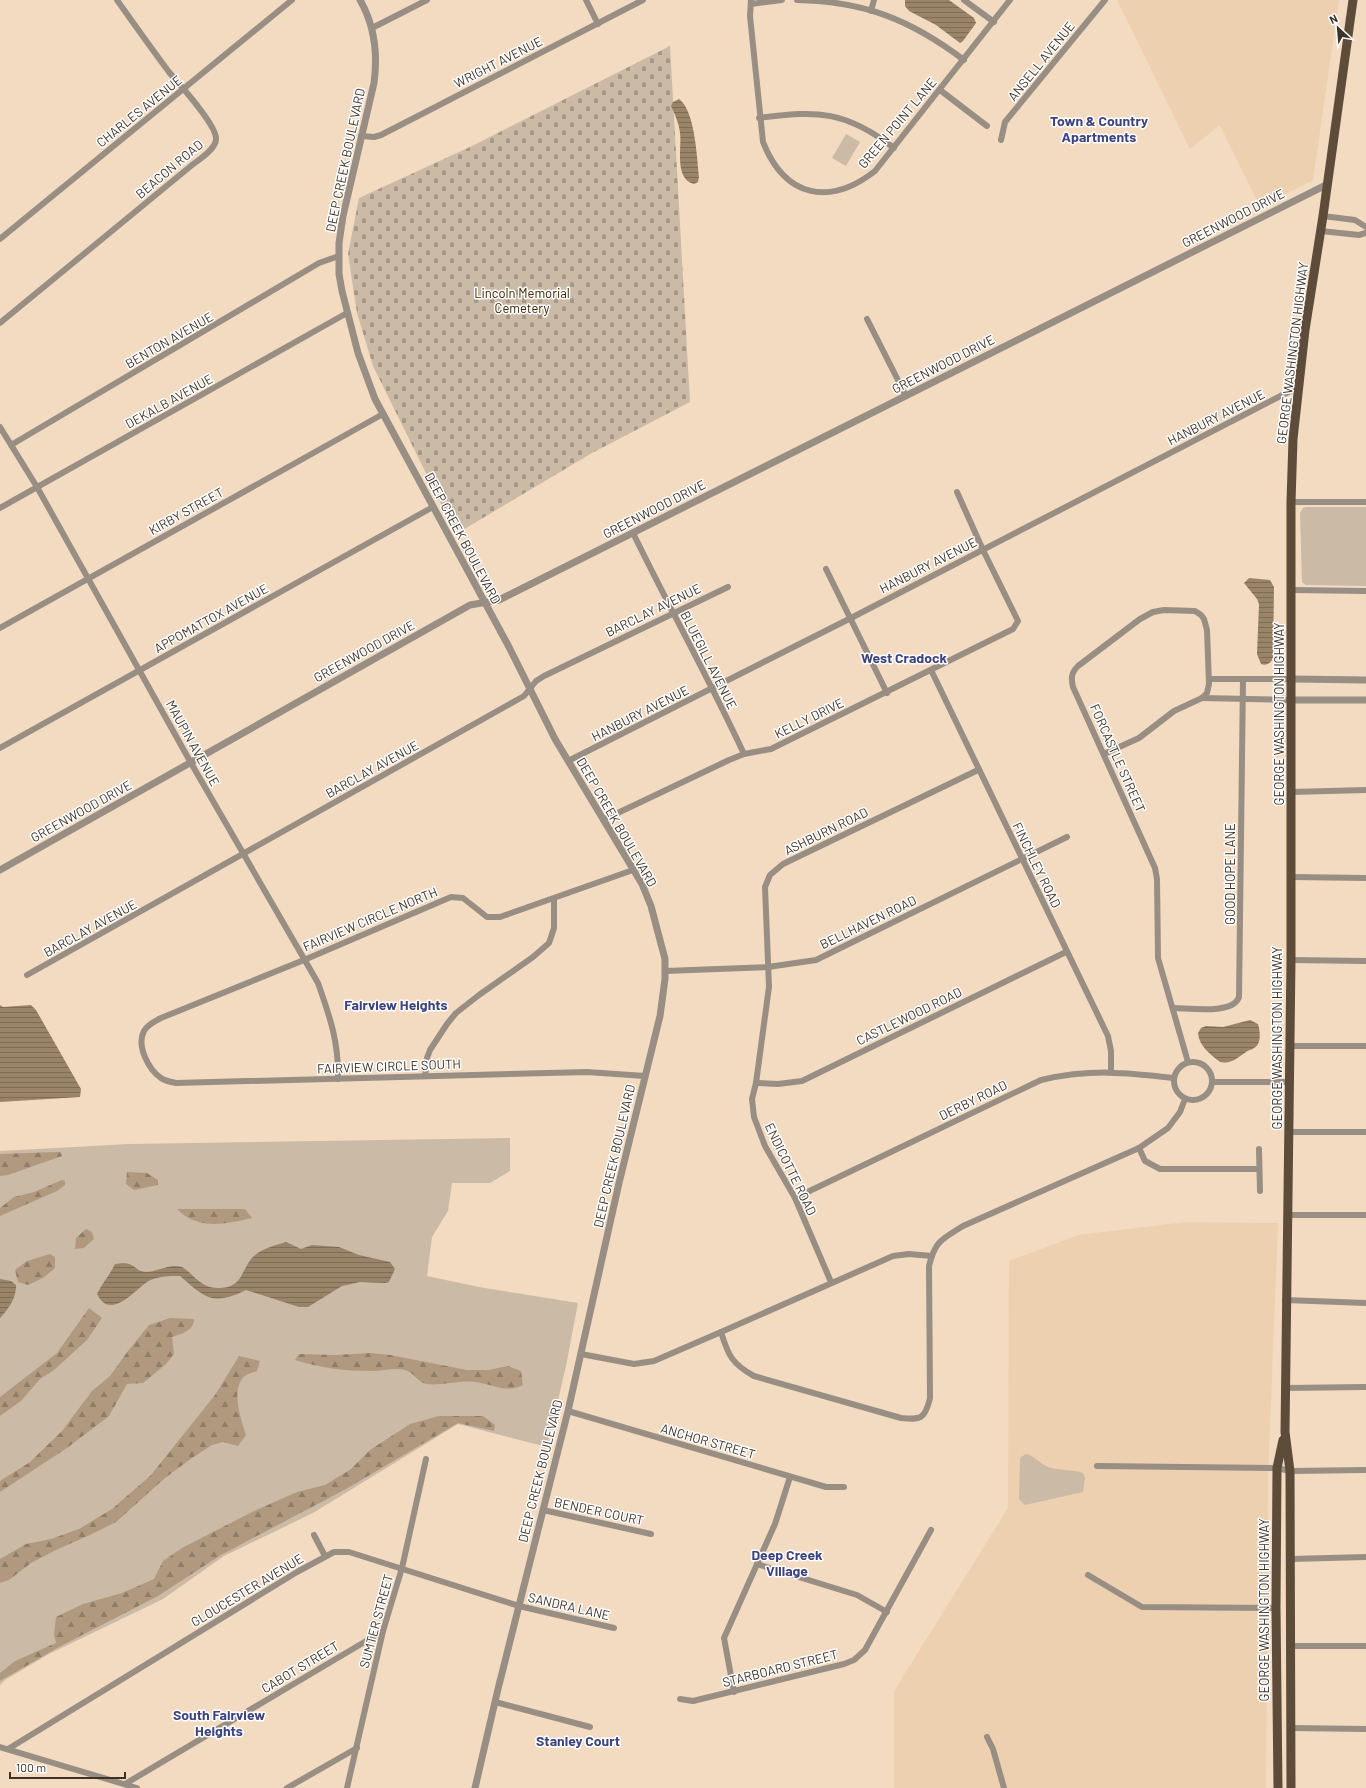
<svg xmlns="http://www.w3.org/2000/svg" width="1366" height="1788" font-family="Barlow,sans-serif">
<defs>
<pattern id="forest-firs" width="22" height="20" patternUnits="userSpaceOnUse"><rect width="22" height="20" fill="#b0997f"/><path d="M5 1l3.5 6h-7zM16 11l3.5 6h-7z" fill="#907d68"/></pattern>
<pattern id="cemetery-stones" width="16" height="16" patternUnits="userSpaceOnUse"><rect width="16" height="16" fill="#cbbaa6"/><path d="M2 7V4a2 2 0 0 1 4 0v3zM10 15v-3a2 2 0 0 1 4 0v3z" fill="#a69887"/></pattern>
<pattern id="water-rules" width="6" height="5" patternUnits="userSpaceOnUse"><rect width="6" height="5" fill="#998369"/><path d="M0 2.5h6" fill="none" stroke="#7e6c56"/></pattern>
</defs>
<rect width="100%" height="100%" fill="#f3dbc1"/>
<g fill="#ecd0b0">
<path d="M1117 0H1339L1313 180 1260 207 1220 125 1190 149Z"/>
<path d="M1187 1222 1278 1223 1268 1478 1266 1788H894V1691L1008 1508 1009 1261 1078 1235Z"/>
</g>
<g fill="#cbbaa6">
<path d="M846 134 860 142 846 166 832 158Z"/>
<path d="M1306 507H1366V586L1306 585 1302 582 1300 513 1303 508Z"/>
<path d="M510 1138V1171L490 1183H452L448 1211 432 1237 427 1276 479 1287 578 1303 566 1366 547 1447 458 1424 313 1513 224 1556 163 1599 49 1654 5 1680 0 1685V1151L129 1144Z"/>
<path d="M1026 1454C1034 1455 1040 1464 1048 1467 1059 1471 1072 1469 1083 1473L1085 1478 1083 1492 1025 1505 1019 1499 1020 1460 1021 1457Z"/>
</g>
<g fill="url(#forest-firs)">
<path d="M55 1152H60L62 1156 8 1175 0 1176V1154Z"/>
<path d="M127 1172 147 1173 158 1180V1185L134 1190 126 1184Z"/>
<path d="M62 1180 65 1181V1185L57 1191 0 1216V1208L14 1197 34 1192Z"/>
<path d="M177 1209H245L252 1218C225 1224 199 1231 177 1209Z"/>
<path d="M86 1229 92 1232 94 1239 84 1248 75 1249 76 1238Z"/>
<path d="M50 1254 55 1257V1268L43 1278 28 1285 18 1282 15 1270 27 1261Z"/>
<path d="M89 1308 102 1318 87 1340 54 1370 40 1379 21 1401 0 1416V1397L57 1353Z"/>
<path d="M170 1318 194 1319C194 1331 181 1334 172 1337L174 1354 166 1364 143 1383 127 1384 109 1416 67 1448 0 1492V1481L30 1462 62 1431 92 1391 110 1376 128 1351 149 1325Z"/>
<path d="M370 1353 390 1355 467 1370H488L508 1366 521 1371 523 1385C507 1394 492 1384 476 1382 461 1380 439 1386 427 1384 415 1382 416 1370 398 1369 389 1369 380 1371 371 1371 345 1371 320 1368 295 1360L299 1354 336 1355Z"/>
<path d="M239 1356 260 1361 257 1371C253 1372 248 1374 245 1376 230 1388 241 1420 246 1435L238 1446 223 1442 212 1445 192 1458 165 1478 116 1522 90 1535 56 1550 31 1563 9 1580 0 1583V1559L26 1544 51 1539 79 1529 112 1509 151 1475 215 1395Z"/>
<path d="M439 1416H483L495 1425 494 1431 458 1423 346 1489 221 1555 158 1596 59 1647 0 1681V1673L15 1661 56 1643 54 1635 56 1617 83 1604 122 1593 154 1579 163 1561 182 1548 252 1512 297 1492 325 1485 351 1469 370 1450 410 1424Z"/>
</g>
<path fill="url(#cemetery-stones)" d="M670 46 690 402 592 453 456 534 373 366 357 313 348 254 359 198 472 146Z"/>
<g fill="url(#water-rules)">
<path d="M905 0H949L974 18 976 23 963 41 960 43 936 25 909 11 905 6Z"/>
<path d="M679 99C695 110 697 158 699 177L698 182 694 184C674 179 682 148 680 133 679 123 675 115 671 106L673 102Z"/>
<path d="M1249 578 1270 580 1274 587 1273 658C1271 663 1267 666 1261 664L1257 654 1259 604 1257 599 1244 583Z"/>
<path d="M0 1005 3 1007 31 1005 36 1010 81 1089 80 1097 0 1102Z"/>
<path d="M1250 1020 1258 1024C1260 1031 1262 1044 1254 1048 1252 1050 1248 1050 1246 1052 1237 1058 1232 1064 1220 1062 1210 1054 1199 1046 1198 1033L1201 1028 1206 1026 1223 1027Z"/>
<path d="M286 1242 301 1249 312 1245 339 1247 359 1255 390 1262 395 1269 389 1282 385 1283 360 1282 342 1286 308 1307H299L246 1290C237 1295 222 1300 212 1298 202 1296 188 1283 180 1276 170 1276 156 1276 147 1282 134 1291 110 1321 97 1294 102 1283 110 1275 115 1264 136 1260 133 1271 146 1272 158 1272 169 1263 182 1267 184 1268 186 1270 189 1272 198 1281 206 1289 220 1288 240 1287 240 1276 249 1262 256 1250 273 1246 286 1242Z"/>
<path d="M0 1279 11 1281 16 1285C17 1296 8 1310 0 1318Z"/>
</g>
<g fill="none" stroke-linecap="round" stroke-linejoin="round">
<g stroke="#988e83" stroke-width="6">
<path d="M586 0 598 24"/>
<path d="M751 0 750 16 763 142C785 197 829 207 875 171L1010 0"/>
<path d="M797 0C864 1 911 20 964 60"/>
<path d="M964 0 994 22"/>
<path d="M751 4 782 0"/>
<path d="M871 11 874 0"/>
<path d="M372 28 427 0"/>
<path d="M940 90 987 126"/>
<path d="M759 118C818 110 846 111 894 148"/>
<path d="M361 136 374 137 381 135 643 0"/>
<path d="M1001 140 1005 122 1105 0"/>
<path d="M1323 216 1355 220 1366 227"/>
<path d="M1321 231 1359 235 1366 233"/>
<path d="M0 239 292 0"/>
<path d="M867 319 906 396"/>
<path d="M0 323 192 165C200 159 216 149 216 139 217 125 179 84 169 72 151 48 134 24 117 0"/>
<path d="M0 427 37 487 191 763 318 983C330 1017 339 1043 338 1079"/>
<path d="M11 445 319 263 339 256"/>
<path d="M1291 502H1366"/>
<path d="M0 508 347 313"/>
<path d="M633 533C669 607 709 679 744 754"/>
<path d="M826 569 887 693"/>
<path d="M1292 590 1366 591"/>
<path d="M0 628 383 414"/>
<path d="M931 670 1108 1036 1111 1051V1072"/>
<path d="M1209 679H1292"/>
<path d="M1202 698 1292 700"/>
<path d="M0 748 433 507"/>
<path d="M1104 754 1139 738 1174 711 1202 698 1207 693 1209 684 1207 630 1204 619 1201 615 1195 611 1164 610 1153 612 1140 619 1078 666C1071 673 1071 678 1073 687L1155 868 1157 879 1158 958 1188 1062"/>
<path d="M568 761 851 618 1298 387"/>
<path d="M1291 792 1366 790"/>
<path d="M603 820 729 760 744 754 771 749 1013 629 1018 621 983 550 957 492"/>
<path d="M633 870 500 917H487L463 898 451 897 304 960 161 1018C155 1021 147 1025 144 1031 136 1046 149 1070 161 1078 165 1081 171 1082 176 1083L587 1072 645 1076"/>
<path d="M1291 877 1366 878"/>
<path d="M1291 960 1366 961"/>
<path d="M665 971 768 967 816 960 1067 837"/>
<path d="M27 975 524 696 536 681 544 676 728 587"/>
<path d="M1173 1008C1189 1008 1233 1015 1239 997L1243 679"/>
<path d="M1289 1046H1366"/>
<circle cx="1193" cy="1081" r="19"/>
<path d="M425 1076 427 1058 430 1050 447 1024 456 1013 479 995 533 957 549 943 554 928V899"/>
<path d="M1212 1082H1289"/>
<path d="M756 1083 778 1084 802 1081 1066 952"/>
<path d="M1289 1132H1366"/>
<path d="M1139 1148 1145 1161 1160 1169H1259"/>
<path d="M1259 1149 1260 1191"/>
<path d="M795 1198 1041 1080C1089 1069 1125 1072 1174 1078"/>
<path d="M1288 1215H1366"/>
<path d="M831 1282 795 1198 765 1146 754 1117 752 1099 756 1083 769 987 765 887 770 875 783 864 978 770"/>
<path d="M1285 1300 1366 1303"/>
<path d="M721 1332 893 1256 909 1254 932 1256"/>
<path d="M581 1354 634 1364 654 1361 721 1332C728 1355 732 1364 754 1376L901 1418C921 1420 925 1419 930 1398L929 1266C935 1241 942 1239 963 1226L1139 1148 1168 1128 1180 1112 1185 1099"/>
<path d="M1286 1388 1366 1387"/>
<path d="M568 1411 826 1487H844"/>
<path d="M1097 1466 1277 1468 1290 1471 1366 1470"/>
<path d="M543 1510 651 1534"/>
<path d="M314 1535 325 1556"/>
<path d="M1291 1559 1366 1557"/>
<path d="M757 1564 857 1595 887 1612"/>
<path d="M1088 1575 1142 1607 1276 1608"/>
<path d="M1291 1646H1366"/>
<path d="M734 1692 724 1638 775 1524 790 1477"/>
<path d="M680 1699 693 1701 844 1664 854 1660 865 1650 931 1530"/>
<path d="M495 1702 590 1727"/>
<path d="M1290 1728 1366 1729"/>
<path d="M987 1737 993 1749 1004 1788"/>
<path d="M0 1747 137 1788"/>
<path d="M8 1749 297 1572 334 1552H349L519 1606 614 1628"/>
<path d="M125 1784 383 1631"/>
<path d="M287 1788 357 1748"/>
<path d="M347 1788 383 1631 402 1568 426 1459"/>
</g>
<g stroke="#988e83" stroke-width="7">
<path d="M360 0C375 26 378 53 374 83L343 216 339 243V274L342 291 358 353 375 399 509 647 555 739 642 884 651 906 665 959V979L660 1016 619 1183 568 1411 498 1689 475 1788"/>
<path d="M1292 679 1366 680"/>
<path d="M1292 700H1366"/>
<path d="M0 870 470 605 499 600 1328 184"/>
</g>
<g stroke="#5d4c39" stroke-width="9">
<path d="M1278 1788 1276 1608 1277 1468 1283 1440"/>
<path d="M1291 1788 1290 1471 1285 1432 1291 960V502L1293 439 1305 330 1323 216 1353 0"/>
</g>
</g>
<g text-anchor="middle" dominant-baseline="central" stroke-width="3" stroke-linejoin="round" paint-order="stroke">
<g font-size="13" fill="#3c3228" stroke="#fff">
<text transform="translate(1041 61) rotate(-51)">ANSELL AVENUE</text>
<text transform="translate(498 62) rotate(-27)">WRIGHT AVENUE</text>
<text transform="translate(139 111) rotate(-39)">CHARLES AVENUE</text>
<text transform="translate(897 123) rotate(-50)">GREEN POINT LANE</text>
<text transform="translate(345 160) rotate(-78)">DEEP CREEK BOULEVARD</text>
<text transform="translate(169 169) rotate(-40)">BEACON ROAD</text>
<text transform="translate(1233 218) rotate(-27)">GREENWOOD DRIVE</text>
<text transform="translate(169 340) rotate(-30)">BENTON AVENUE</text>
<text transform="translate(1292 353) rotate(-83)">GEORGE WASHINGTON HIGHWAY</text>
<text transform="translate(943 364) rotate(-27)">GREENWOOD DRIVE</text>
<text transform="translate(169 401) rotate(-29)">DEKALB AVENUE</text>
<text transform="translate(1216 417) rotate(-27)">HANBURY AVENUE</text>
<text transform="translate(654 509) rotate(-27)">GREENWOOD DRIVE</text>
<text transform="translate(186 511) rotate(-29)">KIRBY STREET</text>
<text transform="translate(463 538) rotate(62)">DEEP CREEK BOULEVARD</text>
<text transform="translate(928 565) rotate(-27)">HANBURY AVENUE</text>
<text transform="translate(653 610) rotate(-26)">BARCLAY AVENUE</text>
<text transform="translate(211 618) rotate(-29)">APPOMATTOX AVENUE</text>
<text transform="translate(364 651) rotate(-29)">GREENWOOD DRIVE</text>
<text transform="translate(709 660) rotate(63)">BLUEGILL AVENUE</text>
<text transform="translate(640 713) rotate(-27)">HANBURY AVENUE</text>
<text transform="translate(1279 714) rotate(-90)">GEORGE WASHINGTON HIGHWAY</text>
<text transform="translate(809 718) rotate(-26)">KELLY DRIVE</text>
<text transform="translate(193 743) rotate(61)">MAUPIN AVENUE</text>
<text transform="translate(1118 758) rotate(66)">FORCASTLE STREET</text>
<text transform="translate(372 769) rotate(-29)">BARCLAY AVENUE</text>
<text transform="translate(81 811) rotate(-29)">GREENWOOD DRIVE</text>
<text transform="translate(617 822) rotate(60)">DEEP CREEK BOULEVARD</text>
<text transform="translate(826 831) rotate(-26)">ASHBURN ROAD</text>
<text transform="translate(1037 865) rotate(64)">FINCHLEY ROAD</text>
<text transform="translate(1230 874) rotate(-90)">GOOD HOPE LANE</text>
<text transform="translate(370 919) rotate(-23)">FAIRVIEW CIRCLE NORTH</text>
<text transform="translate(868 922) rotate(-26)">BELLHAVEN ROAD</text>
<text transform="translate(90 928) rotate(-29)">BARCLAY AVENUE</text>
<text transform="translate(909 1016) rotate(-26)">CASTLEWOOD ROAD</text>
<text transform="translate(1277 1038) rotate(-90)">GEORGE WASHINGTON HIGHWAY</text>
<text transform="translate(389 1066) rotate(-2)">FAIRVIEW CIRCLE SOUTH</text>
<text transform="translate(973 1100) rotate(-26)">DERBY ROAD</text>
<text transform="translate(614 1156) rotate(-77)">DEEP CREEK BOULEVARD</text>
<text transform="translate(791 1169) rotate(64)">ENDICOTTE ROAD</text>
<text transform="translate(708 1441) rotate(16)">ANCHOR STREET</text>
<text transform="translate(540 1471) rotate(-76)">DEEP CREEK BOULEVARD</text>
<text transform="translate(599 1511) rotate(12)">BENDER COURT</text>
<text transform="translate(247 1590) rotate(-31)">GLOUCESTER AVENUE</text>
<text transform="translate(569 1606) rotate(13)">SANDRA LANE</text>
<text transform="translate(1264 1610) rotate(-90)">GEORGE WASHINGTON HIGHWAY</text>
<text transform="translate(376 1621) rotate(-75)">SUMTER STREET</text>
<text transform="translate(300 1667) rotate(-31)">CABOT STREET</text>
<text transform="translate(780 1668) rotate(-14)">STARBOARD STREET</text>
</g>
<g font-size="13" fill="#3d2401" stroke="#fff">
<text x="522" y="293">Lincoln Memorial<tspan x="522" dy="15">Cemetery</tspan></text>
</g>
<g font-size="14" font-weight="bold" fill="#3d437f" stroke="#fff">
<text x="1099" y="120">Town &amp; Country<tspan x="1099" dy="16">Apartments</tspan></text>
<text x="904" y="657">West Cradock</text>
<text x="396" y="1004">Fairview Heights</text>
<text x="787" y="1554">Deep Creek<tspan x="787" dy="16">Village</tspan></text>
<text x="219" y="1714">South Fairview<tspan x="219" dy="16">Heights</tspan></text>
<text x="578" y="1740">Stanley Court</text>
</g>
</g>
<g transform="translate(1338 28) rotate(334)" stroke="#ffffff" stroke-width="3" paint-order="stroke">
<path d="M0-3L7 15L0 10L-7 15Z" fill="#3c3228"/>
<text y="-6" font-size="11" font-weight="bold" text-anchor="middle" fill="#3c3228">N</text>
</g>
<path d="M10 1772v6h115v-6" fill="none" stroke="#3c3228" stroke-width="2"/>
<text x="16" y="1772" font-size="12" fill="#3c3228" stroke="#ffffff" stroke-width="3" paint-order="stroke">100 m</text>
</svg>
